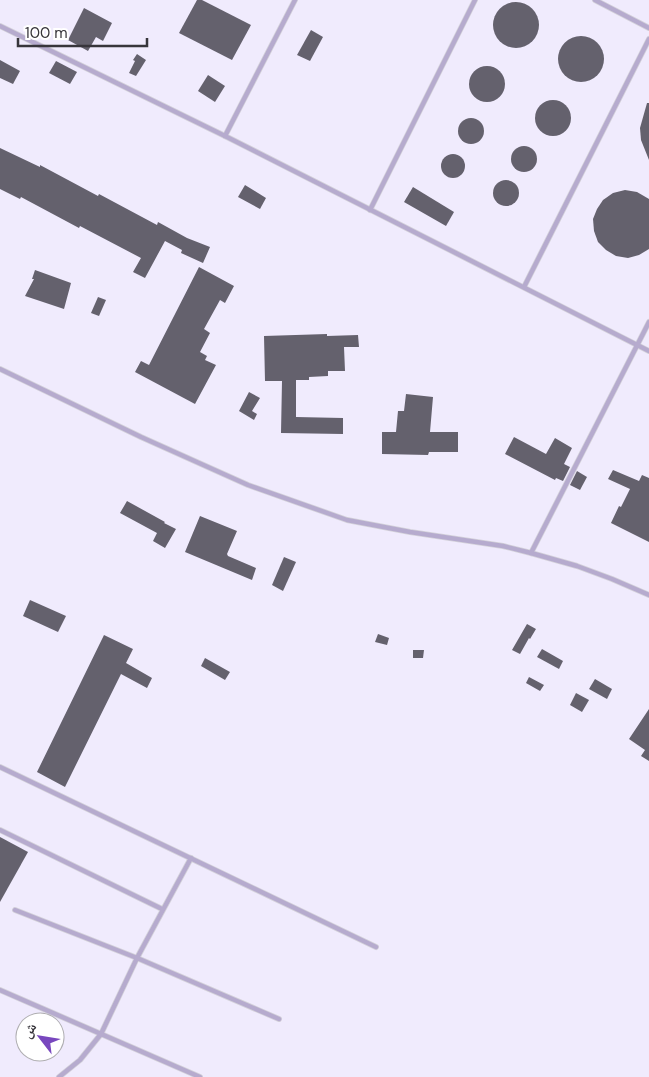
<svg xmlns="http://www.w3.org/2000/svg" width="649" height="1077" font-family="'DM Sans','Noto Naskh Arabic',sans-serif">
<rect width="100%" height="100%" fill="#f7f4fd"/>
<path fill="#f0ebfd" fill-rule="evenodd" d="M0 0H649V1077H0ZM25 1022H55V1052H25Z"/>
<g fill="#64616d">
<path d="M197 0H202L251 25 232 60 179 33Z"/>
<circle cx="516" cy="25" r="23"/>
<path d="M84 8 112 23 103 41 96 37 88 51 68 40Z"/>
<path d="M311 30 323 37 310 61 297 55Z"/>
<circle cx="581" cy="59" r="23"/>
<path d="M137 54 146 60 136 76 129 73 135 61 133 60Z"/>
<path d="M0 60 20 71 13 84 0 78Z"/>
<path d="M56 61 77 72 70 84 49 73Z"/>
<circle cx="487" cy="84" r="18"/>
<path d="M208 75 225 86 215 102 198 91Z"/>
<circle cx="553" cy="118" r="18"/>
<path d="M647 103H649V160L641 140 640 128Z"/>
<circle cx="471" cy="131" r="13"/>
<circle cx="524" cy="159" r="13"/>
<path d="M0 148 40 167V165L98 196 99 194 157 225 158 222 187 238 210 247 203 263 181 253 182 250 165 241 145 278 133 272 141 258 80 226 79 228 21 197 20 199 0 189Z"/>
<circle cx="453" cy="166" r="12"/>
<circle cx="506" cy="193" r="13"/>
<path d="M245 185 266 198 260 209 238 197Z"/>
<path d="M413 187 454 212 446 226 404 202Z"/>
<path d="M625 190 637 192 649 199V249L639 255 628 258 616 256 606 250 598 242 594 231 593 219 597 209 603 200 613 193Z"/>
<path d="M199 267 234 286 225 303 220 300 204 329 210 333 200 352 207 356 205 360 216 365 195 404 135 372 141 361 149 365Z"/>
<path d="M35 270 71 283 64 309 25 296 34 279H32Z"/>
<path d="M98 297 106 300 99 316 91 313Z"/>
<path d="M327 334V336L358 335 359 347H344L345 371H328V376L309 377V380H296V417L343 418V434L281 433 282 381H265L264 336Z"/>
<path d="M249 392 260 398 252 411 257 414 254 420 239 411Z"/>
<path d="M406 394 433 397 430 432H458V452H429L428 455 382 454V432H396L398 411H404Z"/>
<path d="M514 437 546 454 555 438 572 448 564 464 570 467 563 481 556 478 555 480 505 454Z"/>
<path d="M613 470 639 481 642 475 649 478V542L611 523 619 506 621 507 630 489 608 479Z"/>
<path d="M577 471 587 477 580 490 570 485Z"/>
<path d="M127 501 165 522 164 523 176 529 165 548 153 541 157 533 120 513Z"/>
<path d="M200 516 237 531 227 554 228 556 256 568 252 580 185 552Z"/>
<path d="M284 557 296 562 283 591 272 585Z"/>
<path d="M30 600 66 616 58 632 23 616Z"/>
<path d="M527 624 536 629 530 639 529 638 520 654 512 650Z"/>
<path d="M378 634 389 638 387 645 375 642Z"/>
<path d="M104 635 133 649 126 663 152 678 147 688 121 674 65 787 37 772Z"/>
<path d="M542 649 563 661 559 669 537 657Z"/>
<path d="M413 650H424L423 658H413Z"/>
<path d="M205 658 230 672 225 680 201 666Z"/>
<path d="M529 677 544 685 540 691 526 683Z"/>
<path d="M595 679 612 689 607 699 589 689Z"/>
<path d="M576 693 589 700 582 712 570 705Z"/>
<path d="M649 709V761L641 756 645 750 629 739Z"/>
<path d="M0 837 28 852 0 902Z"/>
</g>
<g fill="none" stroke-linecap="round" stroke-linejoin="round">
<defs>
<g id="lane">
<path d="M595 0 649 28"/>
<path d="M0 26 225 136 649 351"/>
<path d="M225 136 295 0"/>
<path d="M370 210 475 0"/>
<path d="M524 287 649 39"/>
<path d="M0 369 141 437 248 485 347 520 410 532 503 546 531 553 577 566 612 579 649 595"/>
<path d="M531 553 649 322"/>
<path d="M0 767 376 947"/>
<path d="M0 830 162 909"/>
<path d="M15 910 137 958 279 1019"/>
<path d="M0 990 200 1077"/>
<path d="M59 1077 80 1060 101 1034 137 958 191 858"/>
</g>
</defs>
<use href="#lane" stroke="#d4d2da" stroke-width="6"/>
<use href="#lane" stroke="#b6abce" stroke-width="4.5"/>
</g>
<g transform="translate(40 1037) rotate(301)"><circle r="24" fill="#ffffff" stroke="#afaeb1"/>
<path d="M0-4L9 19L0 12L-9 19Z" fill="#7847be"/>
<text y="-8" font-size="14" font-weight="bold" text-anchor="middle" fill="#37353b">ش</text>
</g>
<path d="M18 38v8h129v-8" fill="none" stroke="#37353b" stroke-width="2.5"/>
<text x="25" y="38" font-size="15" fill="#37353b" stroke="#ffffff" stroke-width="4" paint-order="stroke">100 m</text>
</svg>
